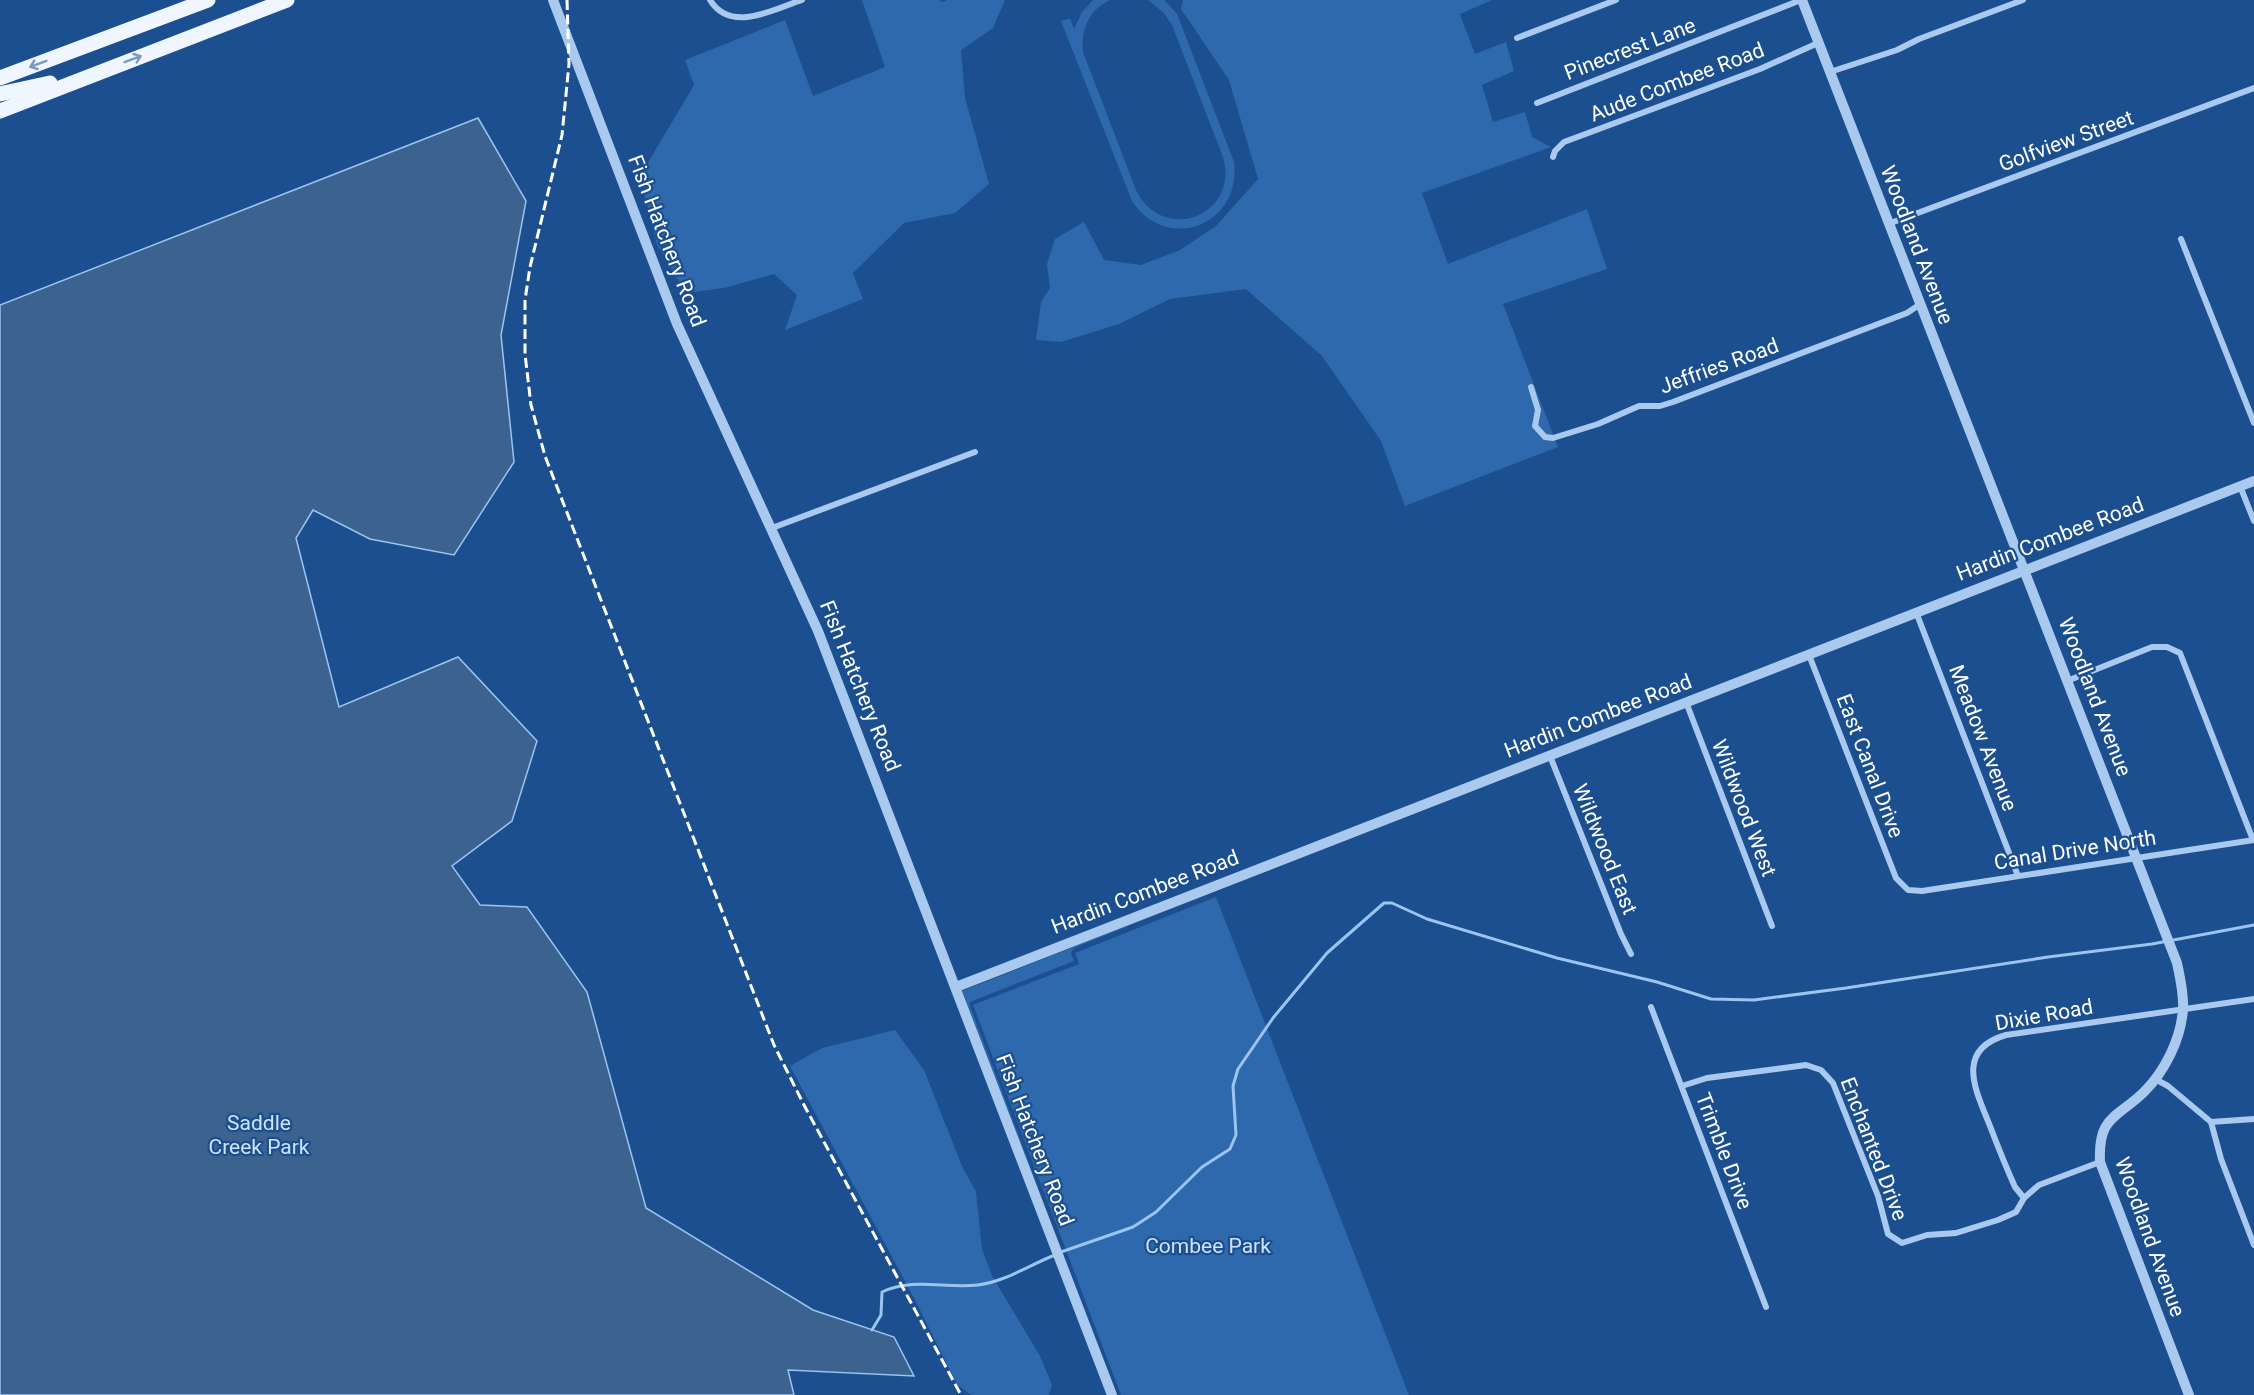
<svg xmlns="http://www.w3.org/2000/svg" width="2254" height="1395" font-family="Roboto,sans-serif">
<rect width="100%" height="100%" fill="#1b4f8f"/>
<g fill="#2e69ad">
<path d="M862 0H939L943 2 947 0H1005L993 28 961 50 965 98 989 184 955 213 904 223 853 273 863 299 785 330 797 295 774 274 724 288 686 293 657 245 640 176 694 85 685 60 785 20 813 96 885 67Z"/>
<path d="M1093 0H1110C1089 10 1081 29 1083 52L1136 190C1163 245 1240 216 1223 157L1172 25 1164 13 1148 0H1164L1177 14 1234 162C1242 225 1167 254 1132 201L1061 21 1070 18 1074 29 1082 12Z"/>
<path d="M1183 0H1492L1460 14 1475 54 1506 42 1514 71 1482 85 1493 122 1525 112 1532 137 1551 147 1422 193 1448 264 1587 209 1607 269 1503 304 1558 447 1405 506 1381 441 1322 356 1246 289 1170 299 1119 324 1061 342 1036 340 1041 302 1050 288 1047 264 1055 239 1084 222 1104 260 1141 265 1180 250 1216 226 1258 179 1229 80 1181 9Z"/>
<path d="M1208 894 1074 948 1071 953 1074 961 970 1002V1006L1047 1211 962 991Z"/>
<path d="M1216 897 1409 1395H1121L973 1005 1079 964 1075 953Z"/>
<path d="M895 1030 924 1070 962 1166 976 1192 982 1249 992 1276 1040 1356 1052 1385 1049 1395H971L957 1384 915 1300 790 1066 822 1048Z"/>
</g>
<path fill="#3c6290" stroke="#9cc4f0" stroke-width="1.5" d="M478 118 526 201 501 335 514 462 454 555 370 539 313 510 296 538 339 707 458 657 537 741 512 821 452 866 480 905 527 907 587 992 646 1208 813 1310 894 1337 914 1376 788 1370 794 1395H0V305Z"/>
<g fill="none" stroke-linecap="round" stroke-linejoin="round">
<g stroke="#9cc4f0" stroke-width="3">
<path d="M1061 1252 1133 1227 1156 1212 1202 1167 1230 1149 1236 1135 1233 1086 1238 1069 1273 1018 1327 953 1384 903H1392L1427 919 1557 958 1657 982 1711 999 1754 1000 1846 988 2048 957 2152 944 2254 925"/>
<path d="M872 1330 881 1315 882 1292C914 1277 945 1289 978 1285 1007 1281 1029 1265 1055 1255"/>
</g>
<g stroke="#a9c9ee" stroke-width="6">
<path d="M710 0C731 34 774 9 802 0"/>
<path d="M1517 38 1616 0"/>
<path d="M1830 72 1897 50 1919 39 2023 0"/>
<path d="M1537 103 1801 0"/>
<path d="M1553 157 1555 151 1564 142 1760 69 1818 43"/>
<path d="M1888 224 2254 88"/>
<path d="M2181 239 2254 423"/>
<path d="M1531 387 1538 410 1535 426 1545 437 1553 438 1598 424 1639 406H1660L1673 402 1907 313 1919 305"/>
<path d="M2240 486 2254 521"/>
<path d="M772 528 975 452"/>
<path d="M1916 612 2018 876"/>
<path d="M1809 655 1896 878 1908 890 1922 891 2254 840"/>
<path d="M2067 681 2152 647H2167L2180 653 2253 840"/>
<path d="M1686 702 1772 926"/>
<path d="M1550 756 1621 934 1631 954"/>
<path d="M1651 1007 1766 1307"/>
<path d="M2155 1079 2168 1086 2211 1122 2254 1119"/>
<path d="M1682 1086 1707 1078 1806 1065 1821 1070 1833 1083 1878 1196 1888 1234 1902 1243 1927 1235 1956 1233 1998 1220 2016 1212 2024 1198 2039 1185 2100 1162"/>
<path d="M2211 1122 2221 1159 2254 1245"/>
<path d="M2024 1198 2015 1187C2006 1167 1998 1147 1990 1126 1976 1091 1954 1050 2006 1035L2254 999"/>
</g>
<g stroke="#a9c9ee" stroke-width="10">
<path d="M553 0 677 324 818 631 1112 1395"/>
<path d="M1802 0 2177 963C2180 977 2184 994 2183 1009 2181 1039 2165 1071 2144 1092 2116 1119 2098 1116 2100 1162L2189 1395"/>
<path d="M956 987 2254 481"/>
</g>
<g stroke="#f0f6ff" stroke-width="15">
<path d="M0 78 208 0"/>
<path d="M0 94 50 83"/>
<path d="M0 111 287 0"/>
</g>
<path stroke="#fff" stroke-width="3" stroke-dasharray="10 4.5" stroke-linecap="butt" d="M567 0 569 64 562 135 530 267 525 300V354L531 405 545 456 774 1045 804 1105 961 1395"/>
</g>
<defs><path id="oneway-shaft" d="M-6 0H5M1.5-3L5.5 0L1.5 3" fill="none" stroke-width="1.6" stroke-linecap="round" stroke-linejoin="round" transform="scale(1.5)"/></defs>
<g stroke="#7b9ac1">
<use href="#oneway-shaft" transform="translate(133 59) rotate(-21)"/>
<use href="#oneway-shaft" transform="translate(38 64) rotate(159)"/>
</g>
<g text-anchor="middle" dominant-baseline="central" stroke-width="4.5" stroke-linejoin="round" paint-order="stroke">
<g font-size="21" fill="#fff" stroke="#1b4f8f">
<text transform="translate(1630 49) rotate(-21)">Pinecrest Lane</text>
<text transform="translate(1677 82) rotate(-21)">Aude Combee Road</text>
<text transform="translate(2066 141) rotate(-20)">Golfview Street</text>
<text transform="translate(667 241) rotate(69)">Fish Hatchery Road</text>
<text transform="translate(1917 245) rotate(69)">Woodland Avenue</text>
<text transform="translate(1719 366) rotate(-20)">Jeffries Road</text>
<text transform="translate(2050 539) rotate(-21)">Hardin Combee Road</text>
<text transform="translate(860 686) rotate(68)">Fish Hatchery Road</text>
<text transform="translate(2095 697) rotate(69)">Woodland Avenue</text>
<text transform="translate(1598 716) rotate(-21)">Hardin Combee Road</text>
<text transform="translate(1983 738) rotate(69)">Meadow Avenue</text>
<text transform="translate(1870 766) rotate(69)">East Canal Drive</text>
<text transform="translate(1744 808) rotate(69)">Wildwood West</text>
<text transform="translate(1605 849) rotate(68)">Wildwood East</text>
<text transform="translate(2075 850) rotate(-9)">Canal Drive North</text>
<text transform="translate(1145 892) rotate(-21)">Hardin Combee Road</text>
<text transform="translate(2044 1015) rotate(-10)">Dixie Road</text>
<text transform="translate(1035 1140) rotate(69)">Fish Hatchery Road</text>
<text transform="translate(1874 1149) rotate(69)">Enchanted Drive</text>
<text transform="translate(1724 1151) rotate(69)">Trimble Drive</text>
<text transform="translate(2150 1237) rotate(70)">Woodland Avenue</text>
</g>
<g font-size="21" fill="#cfe3fa" stroke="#1b4f8f">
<text x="259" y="1123">Saddle<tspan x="259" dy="24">Creek Park</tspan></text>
<text x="1208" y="1246">Combee Park</text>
</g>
</g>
</svg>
